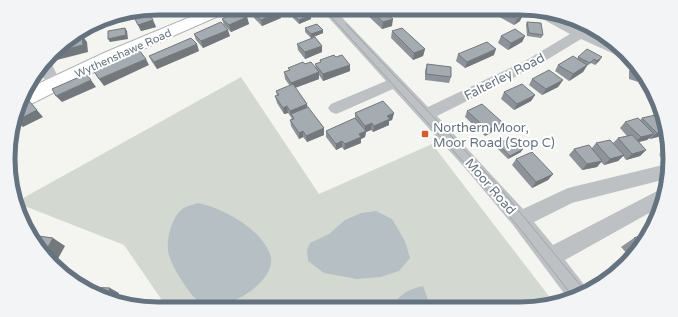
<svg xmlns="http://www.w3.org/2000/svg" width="678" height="317" font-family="'Varela Round',sans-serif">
<rect width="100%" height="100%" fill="#f4f4f0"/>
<path fill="#d3d9d0" d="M241 77 319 194 432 144 555 304 539 308 168 309 124 245 17 203 16 202Z"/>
<path fill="#b6c0c4" d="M198 203C223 208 261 229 270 254 277 272 252 293 237 299 228 303 218 308 208 306 197 303 190 293 184 284 178 275 172 265 169 255 165 243 171 221 179 212 184 206 192 205 198 203Z
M376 211 392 219 405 241 410 258 399 271 381 277 357 279 324 273 308 261 307 250 310 243 329 234 345 220 361 213Z
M423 286 431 308H389C401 295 405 290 423 286Z"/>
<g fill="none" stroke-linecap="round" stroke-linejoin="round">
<g stroke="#b1b5b8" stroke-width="2">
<path id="major" d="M212 8H232L230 11 118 60 29 105 20 106 25 90 106 52Z"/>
</g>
<path fill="#bdc1c4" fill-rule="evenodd" d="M320 8H333L428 107 525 61 570 34 535 15 534 11 553 15 585 31 613 43 626 52 630 59 623 58 581 39 535 67 437 116 523 209 568 188 667 164 664 163 659 155 661 150 668 149 670 159 666 179 572 203 534 222 553 245 663 188 660 207 565 260 589 291 577 298 569 300 513 225 465 168 393 89 341 112 336 114 331 112 328 108 331 104 386 81Z
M48 60 52 64 61 84 59 88 54 89 49 88 40 71Z"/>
<use href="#major" fill="#fff" fill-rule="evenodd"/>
<path stroke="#9fa4a9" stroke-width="1" d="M323 8 467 166 521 230 574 298
M346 24 500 188 586 292"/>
</g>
<path fill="#8d9398" d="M363 8H381L392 26 382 29 363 11Z
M410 8H427V10L419 14Z
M439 8H460L446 15 438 10Z
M483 8H511L520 21 514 25Z
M147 10 156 27 141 31 134 16 124 17 123 14Z
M252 12 281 18 262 26 254 18Z
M290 13 311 15V19L299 24 291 16Z
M247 17 249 24 231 32 224 25 222 19Z
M527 22 543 35 541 38 527 36 526 25Z
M305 28 323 33 311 38 305 32Z
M392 31 425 49 423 56 413 60 391 38Z
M194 34 230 36 203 48 196 40Z
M501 36H525L522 42 508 50 498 43Z
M297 44 322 46V52L305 59 298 50Z
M199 51 157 69 152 62 149 56Z
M458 54 494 55 465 68 456 61Z
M336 57 350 65V71L323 81 319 75V79L295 88 307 104V107L324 128V135L307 142 303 137 299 139 291 126 290 120H292L291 117 288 113 284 114 277 103 275 96H277L276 91 290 86 285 79 284 72 289 70 288 68 305 64 316 69 315 64 320 63V60Z
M578 57 600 60 595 65 591 63 587 66 583 72 569 81 555 71 558 65 577 59Z
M427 64 451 77 449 83 425 80V71Z
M634 65 648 85 629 79V71Z
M532 79 563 80 558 87 542 95 529 85Z
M504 92 535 95 531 101 514 110 501 99Z
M467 111 499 128 485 136 465 117Z
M355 113H394L392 120 389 121V125L373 132 371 130 366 132 365 137 361 139V143L344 150 342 147 336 150 326 137V131L355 118Z
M642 118 665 135 650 139 649 138 647 140 639 142 646 150 640 156 626 160 623 156 618 161 604 165 601 162 597 167 582 170 569 155 574 149 592 148 596 143H613L618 138 627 136 620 128 625 122 640 120Z
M498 144 521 152 508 159 496 147Z
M516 159 553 174 548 180 532 188 512 165Z
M650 232 639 250 631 258 621 247 634 238Z"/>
<path fill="#73787c" d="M169 8H176L178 13 162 17 159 10Z
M284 8H292L284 11Z
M420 8H427V10L419 14Z
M454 8H460L446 15 447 12Z
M280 12 281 18 262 26 261 20Z
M311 15V19L299 24V20Z
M523 15 520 21 514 25 517 19Z
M247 17 249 24 231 32 229 25Z
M393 19 392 26 382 29 383 22Z
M153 20 156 27 141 31 138 25Z
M125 28 127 31 128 39 110 42 108 39Z
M228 30 230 36 203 48 201 41Z
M323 30V33L311 38V34Z
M82 35 87 42 88 52 53 61 51 58 64 42 65 50Z
M525 36 522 42 508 50 511 43Z
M197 44 199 51 157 69 154 62Z
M322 46V52L305 59V52Z
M425 49 423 56 413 60 414 53Z
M496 49 494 55 465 68 467 62Z
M602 57 600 60 595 65 597 61Z
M146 59 149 65 104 86 99 79Z
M350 65V71L323 81V74Z
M587 65 583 72 569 81 573 74Z
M319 72V79L292 89 291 83Z
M91 80 96 87 62 102 56 96Z
M563 80 558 87 542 95 546 89Z
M535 95 531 101 514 110 517 104Z
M29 101 43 117 23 127 16 121Z
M307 104 308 110 291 114V117L290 111Z
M287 106 288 113 284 114 283 108Z
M394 113 392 120 389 121V125L373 132 374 126 387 116Z
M502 122 499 128 485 136 488 130Z
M372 123 371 130 366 132 365 137 361 139V143L344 150 345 144 359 134 365 131V126Z
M11 128 15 132 11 134Z
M324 128V135L307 142 306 136Z
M303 131V137L299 139V133Z
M664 131 665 135 650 139 657 133Z
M654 134 647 140 634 143 641 137Z
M342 141V147L336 150V144Z
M523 149 521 152 508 159 510 156Z
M646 150 640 156 626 160 632 154Z
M624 155 618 161 604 165 610 159Z
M602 161 597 167 582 170 587 164Z
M553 174 548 180 532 188 536 182Z
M53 238 65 246 54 266 52 265 44 254Z
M110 288 119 293 116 301 106 299Z"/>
<path fill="#a4abb1" stroke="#73787c" d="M158 8H169L159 10Z
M261 8H276L280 12 261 20 252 12Z
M302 8 311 15 299 20 290 13Z
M368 8H381L393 19 383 22Z
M441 8H454L447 12Z
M497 8H511L523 15 517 19Z
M147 10 153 20 138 25 132 13Z
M240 11 247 17 229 25 222 19Z
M221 22 228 30 201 41 194 34Z
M527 22 541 23 543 35 529 33Z
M317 24 323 30 311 34 305 28Z
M125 28 126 35 108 39V31Z
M402 28 425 49 414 53 392 31Z
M515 29 525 36 511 43 501 36Z
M82 35 83 45 55 52 63 44 66 43 67 39Z
M315 37 322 46 305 52 297 44Z
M191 38 197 44 154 62 149 56Z
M487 42 496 49 467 62 458 54Z
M587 49 602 57 597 61 594 59 590 63 578 57Z
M139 50 146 59 99 79 93 70Z
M334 55 336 57 342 55 350 65 323 74 315 64 321 62 320 60Z
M573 56 587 65 573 74 558 65Z
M303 62 305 64 311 62 319 72 291 83 284 72 290 70 288 68Z
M427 64 451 67V77L426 74Z
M635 65 641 74 634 73Z
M549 70 563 80 546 89 532 79Z
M86 74 91 80 56 96 52 89Z
M293 84 307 104 290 111 287 106 283 108 275 96 279 95 276 91Z
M522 84 535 95 517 104 504 92Z
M29 101 37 110 16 121 15 119 20 105Z
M383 101 394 113 387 116 390 119 374 126 372 123 365 126 355 113Z
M482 104 502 122 488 130 467 111Z
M308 107 324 128 306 136 303 131 299 133 290 120 294 119 291 114Z
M660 114 662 116 664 131 657 133 642 118Z
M355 118 366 131 359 134 361 137 345 144 342 141 336 144 326 131Z
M638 118 654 134 641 137 625 122Z
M632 135 646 150 632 154 618 138Z
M511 137 523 149 510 156 498 144Z
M610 140 624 155 610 159 596 143Z
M589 145 602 161 587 164 574 149Z
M532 152 553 174 536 182 516 159Z
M650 232 641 246 634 238Z
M31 235 53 238 44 254Z
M85 287 110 288 106 299 101 297Z"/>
<rect fill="#d75c2d" stroke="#fff" stroke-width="1.5" x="421" y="130" width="8" height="8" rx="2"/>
<g text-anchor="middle" stroke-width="4" stroke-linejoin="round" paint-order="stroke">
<g font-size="11" fill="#657380" stroke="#fff">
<text transform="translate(123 53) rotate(-24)" y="4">Wythenshawe Road</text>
</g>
<g font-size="13" fill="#657380" stroke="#fff">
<text transform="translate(504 76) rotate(-27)" y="5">Falterley Road</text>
<text transform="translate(491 186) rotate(49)" y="5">Moor Road</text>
</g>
<g font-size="13" fill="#657380" stroke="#fff" text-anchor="start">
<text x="433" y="132">Northern Moor,<tspan x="433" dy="15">Moor Road (Stop C)</tspan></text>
</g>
</g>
<path d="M0 0H678V317H0ZM158 15H520A143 143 0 0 1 663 158V159A143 143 0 0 1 520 302H158A143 143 0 0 1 15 159V158A143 143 0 0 1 158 15Z" fill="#f3f4f5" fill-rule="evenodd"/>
<path fill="none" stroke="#657380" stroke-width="5" d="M158 15H520A143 143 0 0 1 663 158V159A143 143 0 0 1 520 302H158A143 143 0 0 1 15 159V158A143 143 0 0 1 158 15Z"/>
</svg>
